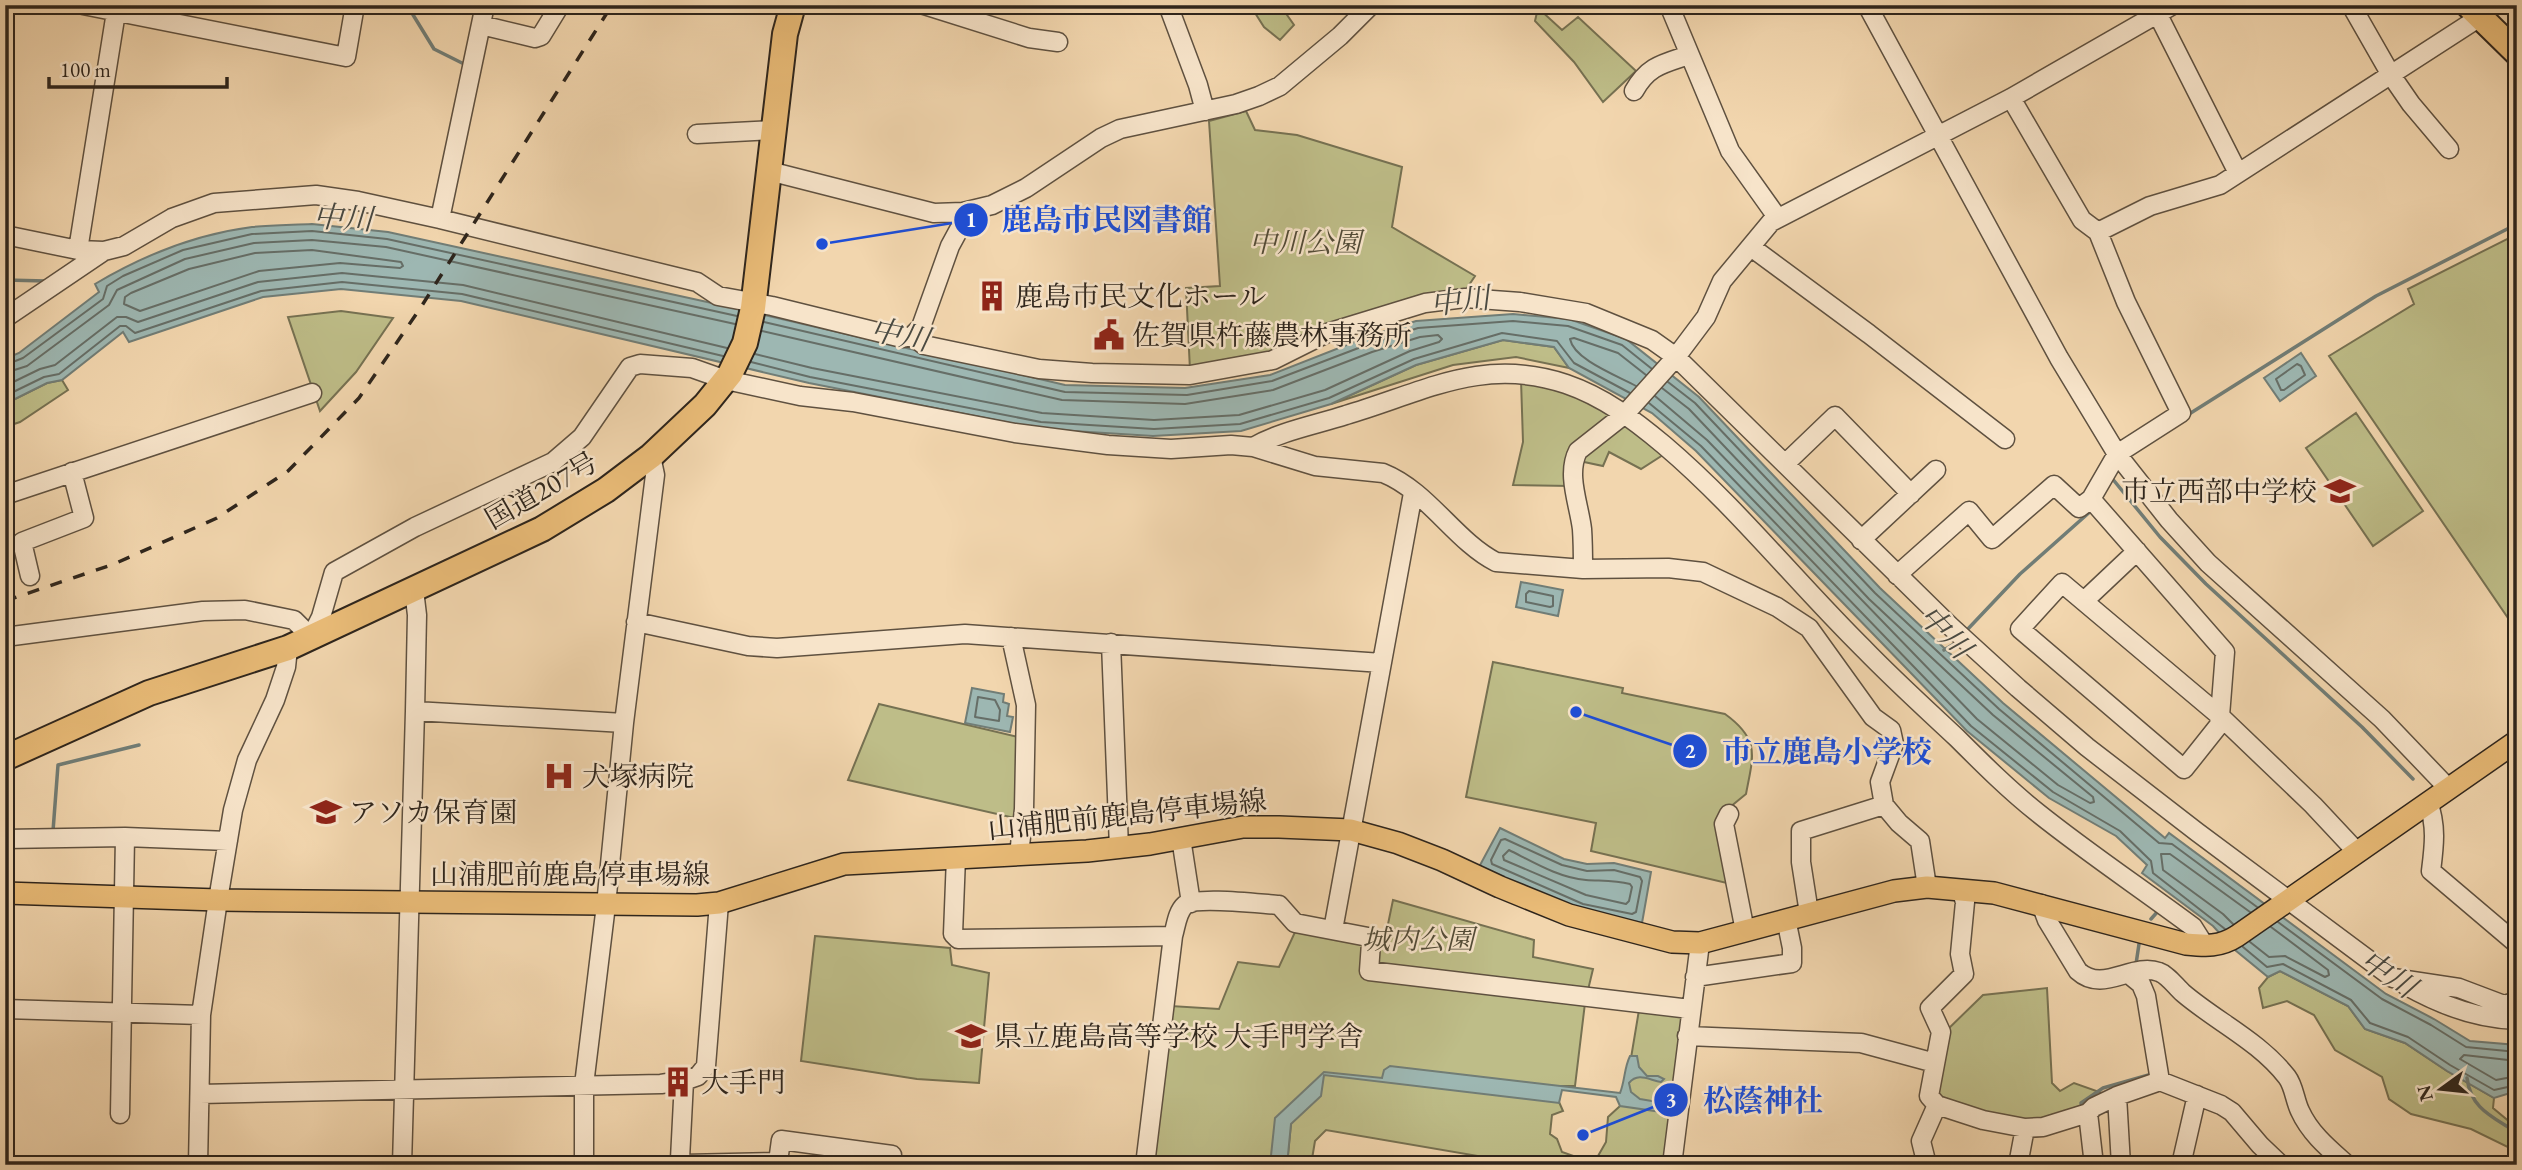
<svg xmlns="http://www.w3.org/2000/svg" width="2522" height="1170" font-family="'EB Garamond','Noto Serif JP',serif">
<rect width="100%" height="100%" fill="#f2d6ae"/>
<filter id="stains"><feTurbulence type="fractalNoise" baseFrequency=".00286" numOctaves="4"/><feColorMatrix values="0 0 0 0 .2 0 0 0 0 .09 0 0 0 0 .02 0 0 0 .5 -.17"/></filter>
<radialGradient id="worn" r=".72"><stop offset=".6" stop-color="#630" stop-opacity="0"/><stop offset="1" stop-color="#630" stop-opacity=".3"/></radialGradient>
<path fill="#bebd88" stroke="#767152" stroke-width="2" d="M1250 5H1280L1294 25 1280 40 1264 27Z
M1538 8 1562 30 1578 17 1636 71 1603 102 1574 62 1535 21Z
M1246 111 1255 130 1297 135 1402 167 1392 227 1475 276 1465 291 1272 355 1190 370 1186 288 1220 286 1209 121Z
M2517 234V611L2508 618 2329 356 2414 304 2408 289Z
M341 311 393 318 356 372 320 411 288 317Z
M1503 340 1554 347 1569 368 1516 357 1453 365 1331 404 1416 365Z
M62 380 68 390 20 422 5 427V404L47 383Z
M1521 380 1591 399 1666 453 1641 469 1609 452 1603 466 1570 459V486L1513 485 1523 442Z
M2356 413 2423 511 2373 546 2306 448Z
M1493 662 1623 688 1622 693 1725 714C1761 740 1753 756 1746 794L1724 812 1731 884 1591 851 1596 823 1466 797Z
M879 704 1022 738 1019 819 848 780Z
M1393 900 1534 940 1533 957 1593 969 1588 990 1376 965 1379 934 1387 929Z
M1295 932 1363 941 1361 966 1365 976 1585 1003 1575 1086H1560L1559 1102 1563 1111 1552 1115 1550 1134 1557 1139 1562 1152 1579 1158 1598 1156 1606 1142 1608 1117 1620 1106H1623L1639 1010 1682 1017 1666 1165H1530L1326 1130 1315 1141 1311 1165H1287L1291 1124 1278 1165H1151L1171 1006 1219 1009 1238 962 1279 967Z
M815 936 950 948 952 965 989 973 979 1083 917 1079 801 1061Z
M2280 971 2348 1006 2365 1029 2405 1043 2447 1071 2494 1098 2493 1108 2517 1128V1158L2510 1148 2471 1129 2411 1114 2389 1099 2382 1077 2335 1050 2314 1015 2287 1001 2263 1008 2259 988 2268 977Z
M2047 988 2052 1083 2060 1091 2074 1083 2105 1094 2086 1107 2043 1122 1985 1117 1934 1095 1944 1033 1983 995Z"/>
<path fill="#9db7b2" stroke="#717d76" stroke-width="2" d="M312 224 388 232 730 307 1065 385 1185 388 1270 375 1367 337 1416 321 1513 314 1569 319 1626 339 1699 397 1880 588 2003 703 2165 838 2169 833 2386 994 2434 1019 2470 1041 2517 1045V1091L2494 1098 2447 1071 2405 1043 2365 1029 2348 1006 2280 971 2268 977 2235 950 2213 926 2142 873 2147 865 2116 836 2049 798 1967 731 1696 451 1652 413 1569 368 1554 347 1503 340 1416 365 1331 404 1241 431 1153 436 1041 429 809 383 461 301 341 289 263 297 129 342 123 332 62 380 47 383 5 404V359L19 353 99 292 95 284C142 256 197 234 252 227 272 225 292 225 312 224Z
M2301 353 2316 376 2280 401 2264 378Z
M1521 582 1563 590 1558 616 1516 607Z
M972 688 1004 694 1003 702 1009 704 1007 716 1013 717 1010 732 965 723Z
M1500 828 1564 859 1587 864 1614 863 1651 872 1642 923 1581 910 1479 867Z
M1630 1056H1637L1639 1067 1647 1076H1658L1664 1079 1661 1082C1649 1080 1638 1072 1629 1083L1631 1092 1640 1099 1670 1104 1669 1113 1620 1106 1616 1097 1562 1090 1559 1103 1324 1075 1321 1096 1291 1124 1287 1165H1270L1275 1118 1324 1072 1382 1078 1384 1070 1390 1066 1620 1093C1625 1081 1624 1068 1630 1056Z"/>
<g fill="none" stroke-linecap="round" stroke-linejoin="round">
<path stroke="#666e67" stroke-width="2" d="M312 250 401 262 403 266 400 268 340 263 259 271 140 311 124 304 125 297 131 293 189 269 255 253Z
M764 322 1065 392 1187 395 1272 381 1369 344 1418 328 1513 321 1568 326 1622 345 1652 369
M755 354 812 368 1042 413 1154 420 1239 415 1325 390 1410 351 1439 342 1442 339 1438 335 1420 337 1372 352 1273 390 1185 404 1062 400 762 331
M751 362 810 377 1041 422 1154 429 1240 424 1329 398 1414 359 1502 333 1557 341 1574 363 1630 393
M2297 364 2301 366 2305 375 2284 390H2281L2276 379Z
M5 365 23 358 103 299 107 286 123 276 183 250 252 234 312 231 387 239 737 316
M5 373 27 366 109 305 117 290 185 259 254 243 312 240 386 247 735 324
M1668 382 1695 403 1875 593 1999 709 2159 843 2172 844 2257 907
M5 386 40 369 55 365 117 317H126L138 322 258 282 342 273 463 285 727 348
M1636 386C1618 376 1574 360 1570 339L1574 338 1618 353 1646 375
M5 396 44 377 59 374 120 326H126L135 333 261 291 342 282 462 294 723 356
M1655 396 1707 440 1977 719 2058 785 2090 803 2094 802 2093 797 1993 715 1869 599 1689 409 1662 388
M1649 403 1701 446 1971 726 2053 792 2120 831 2151 861 2153 873 2225 929
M1529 591 1553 596V606L1550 607 1526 602V594Z
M978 697 995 700 1000 710 999 721 975 717Z
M1505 839 1562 865 1587 871 1614 870 1640 877 1642 881 1636 912 1632 914 1583 904 1492 864 1491 860 1501 840Z
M1509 850C1533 862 1559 878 1586 880 1602 881 1615 880 1630 884L1632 887 1629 901 1626 904 1586 895 1504 860 1503 856Z
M2278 922 2382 999 2431 1025 2466 1047 2517 1052
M2233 924 2223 914 2163 870 2161 854H2170L2250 912
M2250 942 2269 957 2285 956 2325 977 2329 975 2328 970 2271 927
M2243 947 2267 967 2283 964 2351 1000 2370 1023 2408 1037 2450 1065 2494 1090 2517 1085
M2517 1061 2464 1055 2460 1059 2496 1080 2517 1076"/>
<path stroke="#717d76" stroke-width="3.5" d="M407 5 434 49 462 63
M5 280 46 281
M2186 416 2376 296 2517 224
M2111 477 2160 537 2206 584 2362 727 2413 779
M1966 631 2020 574 2092 510
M1944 650 1954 644
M49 831H53L58 765 139 745
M2151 919 2159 910
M2136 964 2139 944
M2467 1078C2471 1110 2494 1117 2517 1133
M2082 1109 2081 1103 2103 1088 2152 1074 2151 1071"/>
<g stroke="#5f5140" stroke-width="21">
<path id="minor" d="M83 5 346 57 355 5
M924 5 1029 38 1058 42
M1168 5 1198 85 1205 111
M1669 5 1730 151 1777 217
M1867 5 2059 358 2117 454 2169 520 2208 563 2382 719 2448 788
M2153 5 2238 173
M2351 5 2391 75 2411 104 2449 149
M481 25 535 38 541 36 560 5
M1634 91C1648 66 1662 64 1689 55
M697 134 774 130
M769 171 934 213 963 212 992 205 1026 188 1101 138 1120 129 1236 104 1259 96 1280 86 1340 36 1371 5
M440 219 697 282 718 296 772 306 902 338 912 336 921 327 950 246 963 222V212
M2098 232 2150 206 2220 185 2480 17
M5 235 78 250 104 251 124 246 172 218 214 203 316 195 358 201 440 219 485 5
M1751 247 1869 334 2005 439
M78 250 116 12
M5 318 104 251
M912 336 924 345 1039 369 1092 373 1190 375 1273 360 1327 333 1425 303 1465 298 1520 302 1586 313 1652 340 1676 357 1950 626 2018 688 2087 747 2197 832 2393 978 2459 988 2504 1005 2517 1001
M1253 447C1281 431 1315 425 1346 415 1424 392 1483 356 1566 384 1604 397 1634 420 1664 445 1737 507 1796 582 1864 649 1894 680 1926 709 1957 738 1983 764 2009 790 2038 813 2088 853 2142 889 2193 927L2205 946
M1786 463 1835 416 1911 494
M5 495 312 393
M2091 499 2225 652 2220 716 2219 725 2184 769 2020 629 2062 583 2220 716 2313 805 2357 852
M1861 540 1936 470
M1583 569C1583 556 1583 543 1582 529 1579 504 1566 474 1578 451L1625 414 1676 357 1706 317 1722 281 1771 222 2011 98 2173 5
M1897 575 1969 511 1992 539 2054 485 2079 508 2091 499 2117 454 2181 413 2126 302 2098 232 2082 220 2011 98
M30 576 22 542 84 518 72 472
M2084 601 2137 551
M636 622 748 646 777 648 965 634 1382 663
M5 637 203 611 245 610 294 620 311 637 321 617 334 572 415 527 553 462 582 437 630 367 640 364 692 368 726 380 800 396 853 402 1015 433 1108 445 1171 449 1231 445 1253 447 1315 466 1383 473C1428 491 1455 541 1496 562L1583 569 1668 568 1703 572 1777 607 1809 628 1873 717 1891 730 1894 744 1880 782 1884 805 1899 823 1920 841 1927 887
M1011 637 1026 705 1024 809 1019 855
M1111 643 1119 848
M415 711 624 723
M2428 802C2437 826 2434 847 2431 871L2517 944
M1729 814 1724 824 1745 931
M1181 838 1191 903
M5 839 125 837 228 841
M956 857 953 934 958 939 1173 936
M1961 889 1965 902 1960 954 1964 974 1930 1008 1941 1032 1929 1096 1937 1105 1983 1120 2025 1128 2043 1127 2088 1113 2094 1107 2117 1096 2160 1081 2221 1105 2232 1112 2260 1145 2281 1165
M2041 904 2047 920 2078 971C2103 994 2132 962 2159 972 2168 975 2176 987 2183 993 2217 1022 2259 1041 2287 1077 2294 1086 2295 1101 2300 1111 2310 1133 2328 1148 2345 1163
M1809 913 1801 862V831L1884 805
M1333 930 1413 493
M2130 975 2141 984 2146 996 2160 1081
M1695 977 1792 963V948L1786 919
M2405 985C2440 1005 2476 1019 2517 1020
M5 1009 201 1015
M1687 1036 1861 1043 1935 1063
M684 1081 680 1159 684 1164 778 1162 781 1140 892 1155 891 1165
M681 1082 698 1076 706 1066 719 903
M200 1094 661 1084 674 1082
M2117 1096 2121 1165
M2088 1113 2094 1165
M120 1114 125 837
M198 1165 201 1015 218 900 233 810 247 760 275 700 286 667 288 648
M402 1165 415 711 417 615 414 590
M584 1165V1085L606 905 624 723 655 475 651 456
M1145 1165 1173 936C1176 926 1177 912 1185 905 1197 896 1261 904 1279 905L1295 923 1368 937 1371 943 1369 971 1690 1009
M1672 1165 1700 943
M1927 1165 1921 1141 1937 1105
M2018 1165 2025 1128
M2181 1165 2197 1095"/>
</g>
<g stroke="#2e251c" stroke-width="24">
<path id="major" d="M5 893 218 900 697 905 719 903 844 864 1087 851 1150 844 1243 827H1279L1351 830 1398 843 1442 860 1500 887 1569 915 1672 942 1700 943 1894 891 1927 887 1994 893 2186 944C2206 946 2220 947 2237 936L2517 741"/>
</g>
<g stroke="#2e251c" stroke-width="28">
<path id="highway" d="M2468 5 2517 53
M5 758 149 693 288 648 542 529 606 490 651 456 705 405 730 374 745 343 753 308 785 34 793 5"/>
</g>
<use href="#minor" stroke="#f7e4ca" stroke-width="18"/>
<use href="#major" stroke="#e9bb77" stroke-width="21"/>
<use href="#highway" stroke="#e9bb77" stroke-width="24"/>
<path stroke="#2e251c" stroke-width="3.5" stroke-dasharray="12 12" stroke-linecap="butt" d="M5 601 114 564 217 518 288 471 359 398 421 307 612 5"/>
</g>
<defs>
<g id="building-bare" transform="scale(2.415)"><path d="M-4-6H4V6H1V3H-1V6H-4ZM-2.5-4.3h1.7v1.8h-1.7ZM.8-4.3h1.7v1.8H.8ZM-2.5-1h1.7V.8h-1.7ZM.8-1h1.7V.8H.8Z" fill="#8f2418" stroke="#f7e4ca" stroke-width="2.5" paint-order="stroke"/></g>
<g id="civic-bare" transform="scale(2.415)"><path d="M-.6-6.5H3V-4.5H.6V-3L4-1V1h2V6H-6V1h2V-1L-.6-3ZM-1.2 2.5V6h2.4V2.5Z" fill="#8f2418" stroke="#f7e4ca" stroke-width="2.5" paint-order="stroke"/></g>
<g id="school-bare" transform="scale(2.415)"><path d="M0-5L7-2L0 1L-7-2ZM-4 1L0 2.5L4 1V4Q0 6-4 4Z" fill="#8f2418" stroke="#f7e4ca" stroke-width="2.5" paint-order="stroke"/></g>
<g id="hospital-bare" transform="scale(2.415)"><path d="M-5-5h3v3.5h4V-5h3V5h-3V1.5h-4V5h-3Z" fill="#8f2418" stroke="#f7e4ca" stroke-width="2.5" paint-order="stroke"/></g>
</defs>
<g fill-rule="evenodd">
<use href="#building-bare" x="992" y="296"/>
<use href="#civic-bare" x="1109" y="335"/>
<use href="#school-bare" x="2340" y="491"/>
<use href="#hospital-bare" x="559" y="776"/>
<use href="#school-bare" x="326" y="812"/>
<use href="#school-bare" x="971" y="1036"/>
<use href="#building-bare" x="678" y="1082"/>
</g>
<g text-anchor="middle" stroke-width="5" stroke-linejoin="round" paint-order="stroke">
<g font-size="28" font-style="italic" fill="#524b37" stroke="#f7e4ca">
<text x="1305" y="252">中川公園</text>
<text x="1418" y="949">城内公園</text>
</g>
<g font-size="28" fill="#2e251c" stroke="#f7e4ca" text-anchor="start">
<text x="1015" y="306">鹿島市民文化ホール</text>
<text x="1132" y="345">佐賀県杵藤農林事務所</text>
<text x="2317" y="501" text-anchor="end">市立西部中学校</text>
<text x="582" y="786">犬塚病院</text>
<text x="349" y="822">アソカ保育園</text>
<text x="994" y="1046">県立鹿島高等学校 大手門学舎</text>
<text x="701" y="1092">大手門</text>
</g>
<g font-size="28" fill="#2e251c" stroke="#f7e4ca">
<text transform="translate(541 490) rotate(-30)" y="10">国道207号</text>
<text transform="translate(1127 814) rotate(-6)" y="10">山浦肥前鹿島停車場線</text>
<text x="570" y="884">山浦肥前鹿島停車場線</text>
</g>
<g font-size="30" font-style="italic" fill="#4a4a42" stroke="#f7e4ca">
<text transform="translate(343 218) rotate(3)" y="10">中川</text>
<text transform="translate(1460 301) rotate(-7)" y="10">中川</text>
<text transform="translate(900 335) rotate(11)" y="10">中川</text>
<text transform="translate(1945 632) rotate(46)" y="10">中川</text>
<text transform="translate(2388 974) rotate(34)" y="10">中川</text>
</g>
</g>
<path fill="none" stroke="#1d4ed8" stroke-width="2.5" d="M822 244L971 220M1576 712L1690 751M1583 1135L1671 1100"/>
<g fill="#1d4ed8" stroke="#f7e4ca" stroke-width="2.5">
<circle cx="822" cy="244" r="7"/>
<circle cx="1576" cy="712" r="7"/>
<circle cx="1583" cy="1135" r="7"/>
<circle cx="971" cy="220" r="18"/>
<circle cx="1690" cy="751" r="18"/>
<circle cx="1671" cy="1100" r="18"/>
</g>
<g font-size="21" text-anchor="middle" font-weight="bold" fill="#fff">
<text x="971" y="227">1</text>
<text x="1690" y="758">2</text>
<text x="1671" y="1107">3</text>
</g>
<g font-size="30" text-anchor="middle" font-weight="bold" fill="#1d4ed8" stroke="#f7e4ca" stroke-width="5" stroke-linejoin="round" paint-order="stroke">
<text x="1107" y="230">鹿島市民図書館</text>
<text x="1827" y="762">市立鹿島小学校</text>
<text x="1763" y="1111">松蔭神社</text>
</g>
<rect width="2522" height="1170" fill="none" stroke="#f2d6ae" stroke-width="28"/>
<rect x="7" y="7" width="2508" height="1156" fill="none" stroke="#2e251c" stroke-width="3.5"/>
<rect x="14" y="14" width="2494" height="1142" fill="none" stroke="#2e251c" stroke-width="2"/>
<g transform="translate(2441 1089) rotate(255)" stroke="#f7e4ca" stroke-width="5" paint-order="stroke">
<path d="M0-5L12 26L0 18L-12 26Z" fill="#2e251c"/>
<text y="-10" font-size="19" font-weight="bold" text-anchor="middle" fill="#2e251c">N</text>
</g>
<path d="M49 77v10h178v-10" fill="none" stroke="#2e251c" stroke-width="3.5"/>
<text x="60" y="77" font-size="21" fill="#2e251c" stroke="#f7e4ca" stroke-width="5" paint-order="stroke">100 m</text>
<rect width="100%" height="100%" filter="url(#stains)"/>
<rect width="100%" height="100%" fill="url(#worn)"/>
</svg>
